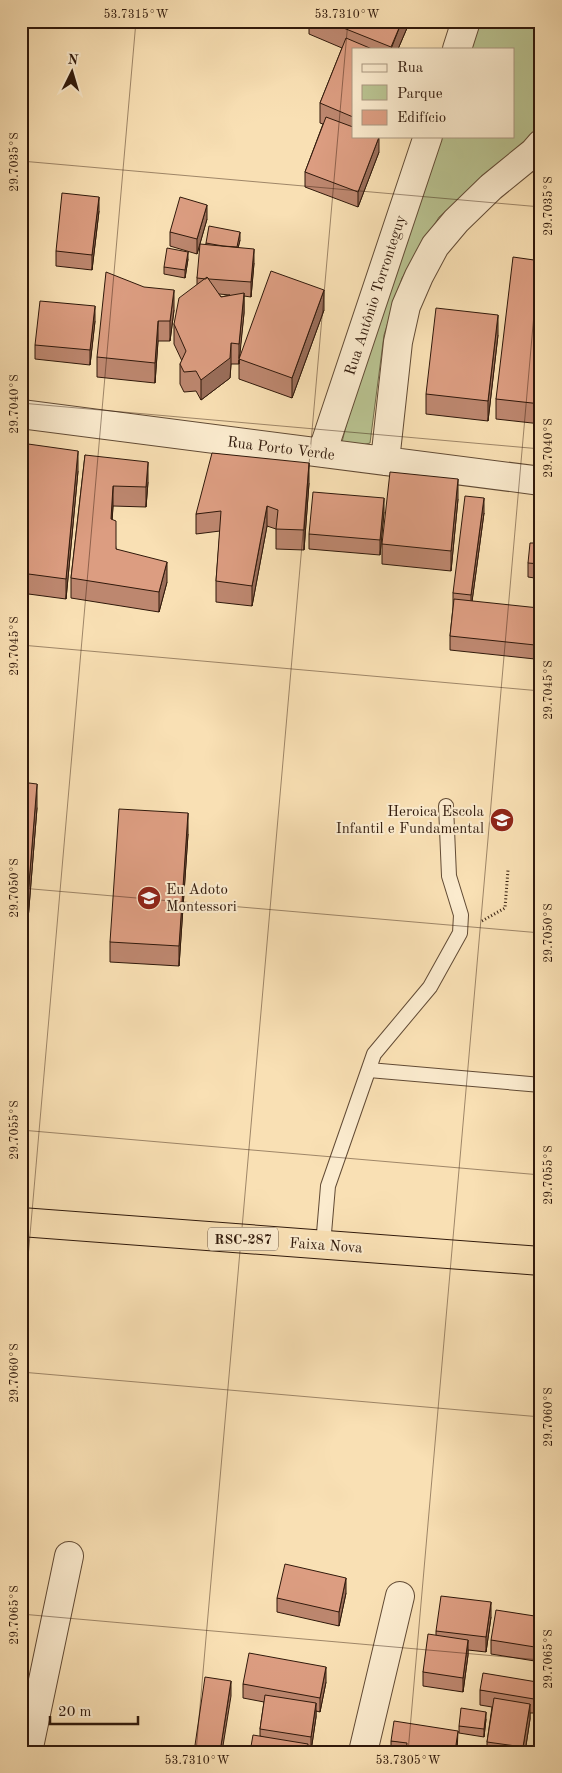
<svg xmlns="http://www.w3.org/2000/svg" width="562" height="1773" font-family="'Old Standard TT',serif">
<rect width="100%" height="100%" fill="#f9e0b4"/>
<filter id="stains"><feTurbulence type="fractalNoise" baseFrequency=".004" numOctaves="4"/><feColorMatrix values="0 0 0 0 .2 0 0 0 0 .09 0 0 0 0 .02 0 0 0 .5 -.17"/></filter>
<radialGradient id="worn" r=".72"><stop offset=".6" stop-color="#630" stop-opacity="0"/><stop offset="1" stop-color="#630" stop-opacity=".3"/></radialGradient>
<path fill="#b9c391" stroke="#746e4e" d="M477 21H541V124L535 133 439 217 402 278 384 335 370 443 354 447 342 442 367 343 438 136H513V49H467Z"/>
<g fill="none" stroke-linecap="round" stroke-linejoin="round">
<g stroke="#624b35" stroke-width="16">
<path id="service" d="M369 1070 541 1085
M323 1245 328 1186 374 1054 430 987 460 933 461 915 449 876 446 806"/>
</g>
<g stroke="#624b35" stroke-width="30">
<path id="minor" d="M457 49 466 21
M21 414 541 481
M322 453 428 136
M385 461 398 342 406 306 419 276 435 246 456 221 491 187 534 152 541 144
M28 1752 69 1556
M363 1752 400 1596"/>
</g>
<g stroke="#30190b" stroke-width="30">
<path id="trunk" d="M21 1222 541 1261"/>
</g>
<path stroke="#30190b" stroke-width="3" stroke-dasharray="1 2.5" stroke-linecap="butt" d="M482 921 505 908 508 870"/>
<use href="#service" stroke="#fbebce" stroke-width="14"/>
<use href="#minor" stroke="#fbebce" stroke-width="28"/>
<use href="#trunk" stroke="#f9e0b4" stroke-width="28"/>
</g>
<path fill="#bd876f" stroke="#30190b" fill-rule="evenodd" d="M309 21H410L398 49H353V136L379 152 358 207 305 187V172L323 124 320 123V103L342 48 309 34Z
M99 211 92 270 56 266V251Z
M207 219 197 254 170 246V232Z
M240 240 238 248 254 263 251 297 244 296V313L239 358 324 310 292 398 239 379V360V364H231L230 378 201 400 196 391 184 392 180 384V364L182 361 174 344V324L197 285V278L206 243ZM219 294 230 295 221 297Z
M188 259 185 278 164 274V267Z
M541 261V424L496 419V399Z
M174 310 170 341H158L155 383 97 377V357Z
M95 321 90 365 35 359V345Z
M498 335 488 421 426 414V394Z
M21 443 78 471 66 599 21 593Z
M85 455 148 482 146 507 113 506 112 520 116 549 167 582 159 612 71 598V578Z
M309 483 304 550 276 549V529L267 526 252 606 216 602V581L220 531 196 534V514Z
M458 499 451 571 382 564V544Z
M384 512 380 555 309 549V534Z
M484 513 472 601 539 623 535 659 450 650V636L453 607V593Z
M541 543V579L528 577V563Z
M21 782 37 808 25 957 21 956Z
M188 834 179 966 110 962V942Z
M346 1593 339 1626 277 1612V1598Z
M491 1617 486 1652 468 1650V1655L463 1692 423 1686V1672L436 1635V1631Z
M541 1617V1662L491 1654V1640Z
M326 1682 320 1712 316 1711V1717L311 1751H308V1752L260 1736V1729L264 1702 243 1698V1684Z
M480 1690 537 1696 534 1713H530V1719L525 1752H487V1742L492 1707 480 1705Z
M486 1719 484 1737 459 1733V1726Z
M391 1741 458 1746 457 1752H391Z"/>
<path fill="#9a6e5a" stroke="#30190b" d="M402 21H410L398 49H391Z
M379 137V152L358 207V192Z
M99 197V211L92 270V255Z
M207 205V219L197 254V239Z
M240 232V240L236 256V249Z
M254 249V263L251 297V282Z
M188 252V259L185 278V270Z
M24 273V293L21 319V299Z
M174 290V310L170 341V321Z
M324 290V310L292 398V378Z
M244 293V313L239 364V344Z
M95 306V321L90 365V350Z
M498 315V335L488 421V401Z
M158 321V341L155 383V363Z
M231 343V364L230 378 201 400V380Z
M78 451V471L66 599V579Z
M148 462V482L146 507V487Z
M309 463V483L304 550V530Z
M458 479V499L451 571V551Z
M113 486V506L111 539V519Z
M384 498V512L380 555V540Z
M484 498V513L471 609V595Z
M267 506V526L252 606V586Z
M167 562V582L159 612V592Z
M539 608V623L535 659V645Z
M37 784V808L25 957V933Z
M188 813V834L179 966V946Z
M346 1578V1593L339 1626V1612Z
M491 1602V1617L486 1652V1637Z
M468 1640V1655L463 1692V1678Z
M326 1667V1682L320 1712V1698Z
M231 1681V1696L222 1752H220Z
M537 1682V1696L534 1713V1699Z
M316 1703V1717L311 1751V1737Z
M530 1704V1719L525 1752H523V1747Z
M486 1712V1719L484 1737V1729Z
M458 1731 457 1752H455Z"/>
<path fill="#dc9d81" stroke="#30190b" d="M326 21H402L391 47Z
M346 38 372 49H353V117L320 103Z
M326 117 353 127V136H376L379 137 358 192 305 172Z
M62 193 99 197 92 255 56 251Z
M180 197 207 205 197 239 170 232Z
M209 226 240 232 237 247 223 246 206 243Z
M200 244 254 249 251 282 209 279 207 277 206 279 197 278Z
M167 248 188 252 185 270 164 267Z
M513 257 541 261V404L496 399Z
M271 271 324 290 292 378 239 359Z
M21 272 24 273 21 299Z
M106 272 144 287 174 290 170 321H158L155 363 97 357Z
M207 277 221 297 244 293 239 344 231 343 230 358 201 380 196 371 184 372 180 364 186 351 174 324 179 298Z
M40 301 95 306 90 350 35 345Z
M436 308 498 315 488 401 426 394Z
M21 443 78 451 66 579 21 573Z
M212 453 309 463 304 530 276 529 278 510 267 506 252 586 216 581 221 511 196 514Z
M85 455 148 462 146 487 113 486 111 519 116 521V549L167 562 159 592 71 578Z
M390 472 458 479 451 551 382 544Z
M313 492 384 498 380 540 309 534Z
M465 496 484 498 471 595 453 593Z
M530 543H541V564L528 563Z
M454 599 539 608 535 645 450 636Z
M21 782 37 784 25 933 21 932Z
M119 809 188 813 179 946 110 942Z
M285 1564 346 1578 339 1612 277 1598Z
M441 1596 491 1602 486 1637 436 1631Z
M496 1610 541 1617V1648L491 1640Z
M428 1634 468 1640 463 1678 423 1672Z
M249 1653 326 1667 320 1698 243 1684Z
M483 1673 537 1682 534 1699 480 1690Z
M205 1677 231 1681 220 1752H194Z
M265 1695 316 1703 311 1737 260 1729Z
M494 1698 530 1704 523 1747 487 1742Z
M461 1708 486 1712 484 1729 459 1726Z
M394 1721 458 1731 455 1752H406L407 1743 391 1741Z
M253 1735 308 1744 307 1752H250Z"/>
<path fill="none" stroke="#30190b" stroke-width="1" stroke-opacity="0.45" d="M21 161 541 207M21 403 541 449M21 645 541 691M21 888 541 933M21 1130 541 1175M21 1338 136 21M21 1372 541 1417M21 1614 541 1660M196 1752 348 21M408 1752 541 234"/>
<defs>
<g id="school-disc" transform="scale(1.25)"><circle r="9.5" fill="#8f2418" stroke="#fbebce"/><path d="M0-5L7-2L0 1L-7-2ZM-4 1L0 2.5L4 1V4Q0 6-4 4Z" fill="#fff"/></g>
</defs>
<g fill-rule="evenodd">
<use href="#school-disc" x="502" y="820"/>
<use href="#school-disc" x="149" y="898"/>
</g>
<g text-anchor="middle" stroke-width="4" stroke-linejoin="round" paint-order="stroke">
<rect fill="#fbebce" stroke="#6d5846" stroke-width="1" x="208" y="1227.5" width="70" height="23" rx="4"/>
<g font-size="14" font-weight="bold" fill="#30190b">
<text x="243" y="1244">RSC-287</text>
</g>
<g font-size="15" fill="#30190b" stroke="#fbebce">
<text transform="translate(375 295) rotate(-72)" y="5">Rua Antônio Torronteguy</text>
<text transform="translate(281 448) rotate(7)" y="5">Rua Porto Verde</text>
<text transform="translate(326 1245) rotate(4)" y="5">Faixa Nova</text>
</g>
<g font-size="15" fill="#30190b" stroke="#fbebce" text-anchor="end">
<text x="484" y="816">Heroica Escola<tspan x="484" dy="17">Infantil e Fundamental</tspan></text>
<text x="166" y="894" text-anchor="start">Eu Adoto<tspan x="166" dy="17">Montessori</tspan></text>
</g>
</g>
<rect width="562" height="1773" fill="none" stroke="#f9e0b4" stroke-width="55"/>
<rect x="352" y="48" width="162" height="90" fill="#fbebce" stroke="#aa9780"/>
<rect x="362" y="64" width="25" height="8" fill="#fbebce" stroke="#aa9780"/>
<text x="397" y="72" font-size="15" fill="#30190b">Rua</text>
<rect x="362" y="85" width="25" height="15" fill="#b9c391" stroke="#aa9780"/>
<text x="397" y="98" font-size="15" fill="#30190b">Parque</text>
<rect x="362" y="110" width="25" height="15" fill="#dc9d81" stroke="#aa9780"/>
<text x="397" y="122" font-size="15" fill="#30190b">Edifício</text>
<g transform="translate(72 72) rotate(5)" stroke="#fbebce" stroke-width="4" paint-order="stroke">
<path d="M0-4L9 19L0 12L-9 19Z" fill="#30190b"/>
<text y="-8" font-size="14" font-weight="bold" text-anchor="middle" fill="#30190b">N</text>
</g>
<path d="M50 1716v8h88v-8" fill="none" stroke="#30190b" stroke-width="2.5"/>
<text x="58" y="1716" font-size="15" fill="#30190b" stroke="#fbebce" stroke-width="4" paint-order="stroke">20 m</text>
<rect x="28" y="28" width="506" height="1718" fill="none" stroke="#30190b" stroke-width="2"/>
<g font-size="12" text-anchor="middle" fill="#30190b">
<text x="136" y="18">53.7315°W</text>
<text x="347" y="18">53.7310°W</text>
<text transform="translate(14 162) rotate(-90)" y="4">29.7035°S</text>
<text transform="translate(548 206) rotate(-90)" y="4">29.7035°S</text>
<text transform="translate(14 404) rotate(-90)" y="4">29.7040°S</text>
<text transform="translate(548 448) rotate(-90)" y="4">29.7040°S</text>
<text transform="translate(14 646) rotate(-90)" y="4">29.7045°S</text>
<text transform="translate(548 690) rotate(-90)" y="4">29.7045°S</text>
<text transform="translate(14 888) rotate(-90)" y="4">29.7050°S</text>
<text transform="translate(548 933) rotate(-90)" y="4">29.7050°S</text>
<text transform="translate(14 1130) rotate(-90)" y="4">29.7055°S</text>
<text transform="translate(548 1175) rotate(-90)" y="4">29.7055°S</text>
<text transform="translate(14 1373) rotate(-90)" y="4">29.7060°S</text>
<text transform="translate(548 1417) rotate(-90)" y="4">29.7060°S</text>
<text transform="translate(14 1615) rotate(-90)" y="4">29.7065°S</text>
<text transform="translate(548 1659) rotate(-90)" y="4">29.7065°S</text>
<text x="197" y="1764">53.7310°W</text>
<text x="408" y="1764">53.7305°W</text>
</g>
<rect width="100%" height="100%" filter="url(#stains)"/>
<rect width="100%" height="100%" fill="url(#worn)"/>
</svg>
